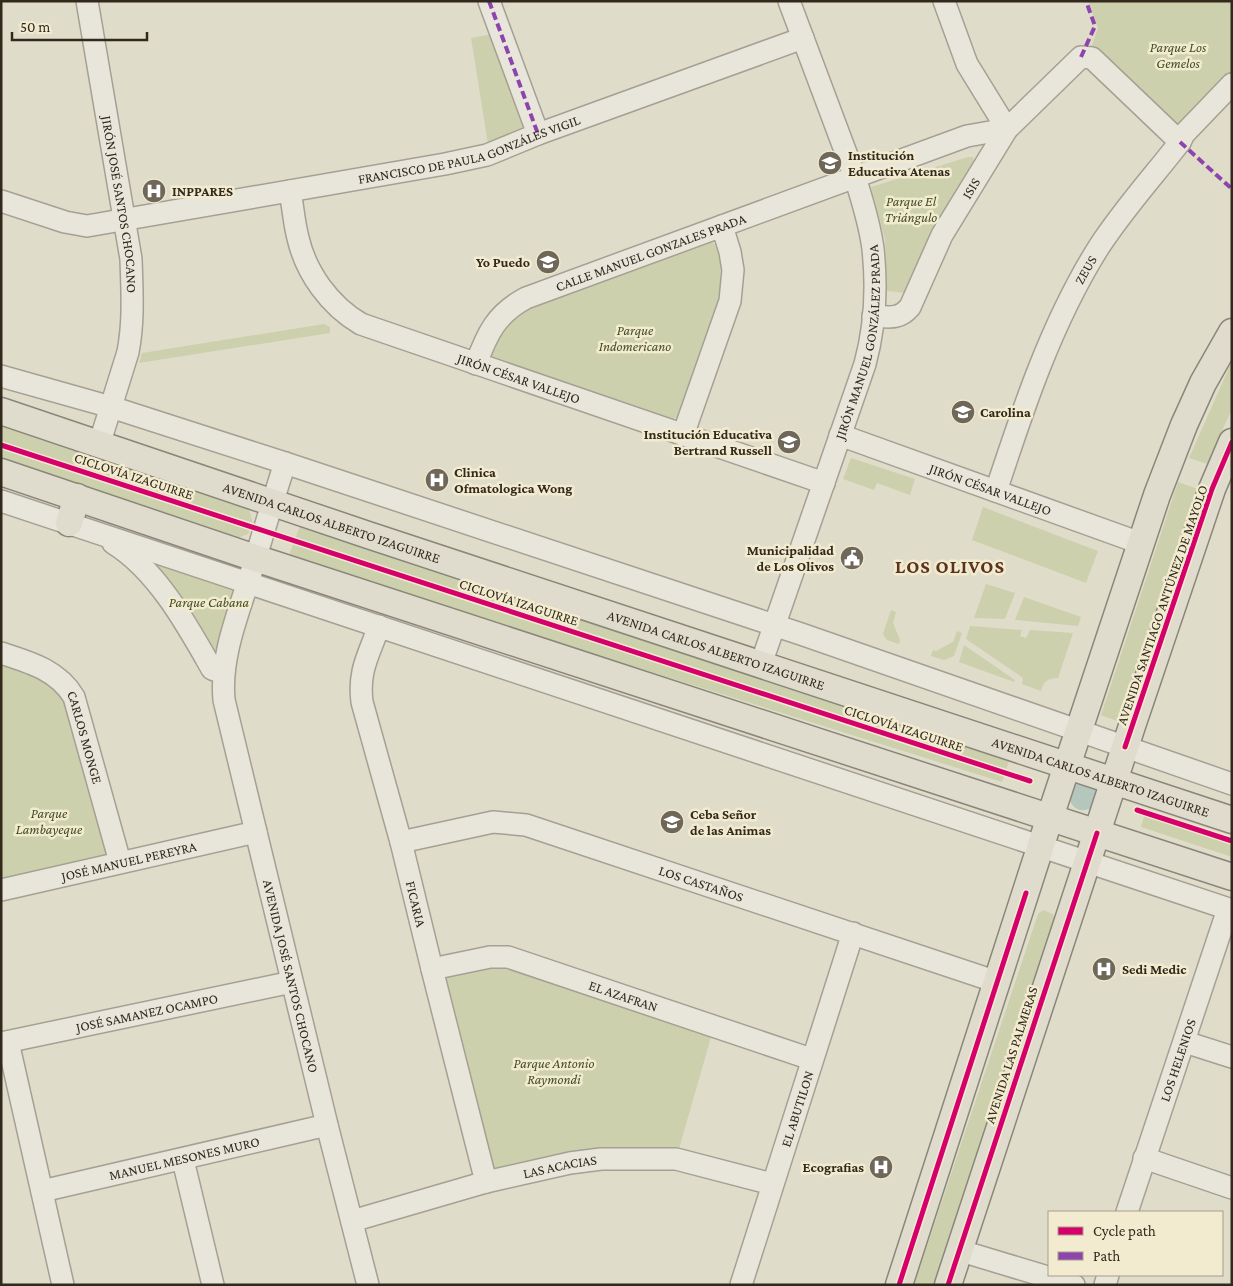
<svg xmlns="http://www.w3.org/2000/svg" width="1233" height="1286" font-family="'Crimson Pro',serif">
<rect width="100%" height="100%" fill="#e0dcca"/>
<path fill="#ccd0ad" d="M1088 1H1232V78L1185 125H1176L1091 48 1098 28Z
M492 34 523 125 522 129 488 144 471 38Z
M968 157H973L974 162 906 293 887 291 885 239 871 187Z
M706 240 712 241 716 247 721 265 719 304 677 417 671 420 490 359 488 352 501 327 537 302Z
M324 324 330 327V333L139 363 142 353Z
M1232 361V409L1207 464 1189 458Z
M1 426 249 509 253 524 248 534 235 539 1 459Z
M851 458 915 479 910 495 877 483 874 490 843 479Z
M1178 482 1198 489 1117 721 1101 715Z
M983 507 1098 551 1086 583 972 540Z
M300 526 1010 758 1002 782 288 558Z
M135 550 233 588 236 595 215 659Z
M986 584 1015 593 1005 619 974 618Z
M1024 597 1081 617 1078 626 1015 620Z
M891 610 896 612 893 623 900 640 899 644 887 640 883 634Z
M970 626 1022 630 1020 636 1026 638 1030 630 1073 633 1058 678C1049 678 1043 681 1041 691L1022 684 1023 678 966 639Z
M957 631 962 633 954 656 944 660 931 656 933 650 936 651 953 642Z
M964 645 1015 680 1014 682 959 662Z
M1 653 60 679 120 862 1 890Z
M1146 809 1232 837V857L1141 827Z
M1043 910 1053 914 1055 923 934 1285H914L1038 914Z
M490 957 714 1027 676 1159 486 1182 432 969Z"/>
<path fill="#b5c6bd" d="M1082 782 1095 788 1097 792 1091 808C1081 813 1073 809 1069 799L1073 786Z"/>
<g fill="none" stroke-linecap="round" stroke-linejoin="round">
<g stroke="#a5a093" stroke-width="24">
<g id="minor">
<path id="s1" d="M87 1 131 259C132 291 134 321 128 352L99 445"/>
<path d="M489 1 538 134"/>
<path id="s2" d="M290 191C293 207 294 223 298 238 306 273 330 306 361 324L824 483"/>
<path id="s3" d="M1 201 65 222 87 226 445 164 487 155 538 134 803 38"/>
<path id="s4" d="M873 316C889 317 899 320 910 307L942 235 1007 129 1081 57 1092 58 1180 142"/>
<path id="s5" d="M476 364C487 334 496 314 526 298L967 136 1007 129 967 64 944 1"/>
<path d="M1 376 111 407 285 463 801 634 1232 784"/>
<path d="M683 435 730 301 733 270 730 252 722 226"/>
<path id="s6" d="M840 435 1140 543"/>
<path id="s7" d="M285 463C273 500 262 537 251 573 238 614 220 657 224 700L327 1125 368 1285"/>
<path id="s8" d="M996 491C1023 409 1051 324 1097 250 1121 212 1152 178 1180 142L1184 134 1232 84"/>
<path d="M1 501 1232 910"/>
<path d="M113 543C157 570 187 625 212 669L218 671 224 665"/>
<path id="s9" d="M379 626C369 655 358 670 362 702L401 842 432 969 486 1182"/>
<path id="s10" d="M1 653C29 662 58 670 74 697L120 862"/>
<path id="s11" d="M761 664 865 364C875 327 877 286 873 249 870 224 862 200 855 177L789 1"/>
<path id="s12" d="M401 842 493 822 526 825 997 982"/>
<path id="s13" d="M1 890 256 832"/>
<path id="s14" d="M432 969 490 957H508L811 1059"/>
<path d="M8 1042 63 1285"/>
<path d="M1185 1042 1232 1057"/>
<path id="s15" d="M1 1043 292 982"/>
<path d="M1144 1158 1232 1188"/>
<path d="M183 1160 213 1285"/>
<path id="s16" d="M42 1191 327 1125"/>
<path id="s17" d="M1127 1212 1228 909"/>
<path id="s18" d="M352 1221 486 1182 570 1163 601 1159H676L772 1184"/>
<path d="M958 1250 1074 1285"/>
<path id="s19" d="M741 1285 853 933"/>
<path d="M1105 1285 1108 1275"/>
</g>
</g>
<g stroke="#8a867a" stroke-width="29">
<g id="major">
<path id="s20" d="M1 411 368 535 1232 820"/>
<path d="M1 472 255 558 1232 877"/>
<path d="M69 523 77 497"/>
<path d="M899 1285 1050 817 1157 495 1184 425 1203 383 1232 332"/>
<path d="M948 1285 1132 726 1212 489 1232 442"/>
</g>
</g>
<use href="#minor" stroke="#e8e6db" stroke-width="21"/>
<use href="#major" stroke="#e0dccd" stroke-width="26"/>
<path stroke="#8e44ad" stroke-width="4" stroke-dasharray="8 4" stroke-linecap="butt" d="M489 1 538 134
M1081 57 1095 26 1086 1
M1180 142 1232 189"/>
<g stroke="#f2ebcf" stroke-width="8">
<path id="cycleway" d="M1 445 1030 781
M1125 747 1212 489 1232 442
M1137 810 1232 841
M899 1285 1026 893
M948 1285 1097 833"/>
</g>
<use href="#cycleway" stroke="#d6006c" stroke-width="5"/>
</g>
<defs>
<g id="school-disc" transform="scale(1.25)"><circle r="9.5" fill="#6f685a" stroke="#f2ebcf"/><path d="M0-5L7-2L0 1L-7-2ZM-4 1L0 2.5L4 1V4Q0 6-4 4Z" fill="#fff"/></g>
<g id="hospital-disc" transform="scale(1.25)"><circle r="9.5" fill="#6f685a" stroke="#f2ebcf"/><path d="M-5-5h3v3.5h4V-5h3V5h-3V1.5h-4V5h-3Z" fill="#fff"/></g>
<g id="civic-disc" transform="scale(1.25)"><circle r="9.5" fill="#6f685a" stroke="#f2ebcf"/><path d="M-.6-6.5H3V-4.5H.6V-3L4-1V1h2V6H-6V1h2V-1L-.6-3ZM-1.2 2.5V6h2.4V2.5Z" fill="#fff"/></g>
</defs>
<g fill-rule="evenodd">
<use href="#school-disc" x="830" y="163"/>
<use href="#hospital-disc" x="154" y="191"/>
<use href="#school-disc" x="548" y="262"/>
<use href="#school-disc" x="963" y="412"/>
<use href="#school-disc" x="789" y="442"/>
<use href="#hospital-disc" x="437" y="480"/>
<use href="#civic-disc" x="852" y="558"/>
<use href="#school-disc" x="672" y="822"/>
<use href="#hospital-disc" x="1104" y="969"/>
<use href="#hospital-disc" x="881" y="1167"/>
</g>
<g text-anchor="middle" stroke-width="5" stroke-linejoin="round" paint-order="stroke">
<g font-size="14" font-style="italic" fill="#3f4d25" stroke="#f2ebcf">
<text x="1178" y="52">Parque Los<tspan x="1178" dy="16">Gemelos</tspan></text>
<text x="911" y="206">Parque El<tspan x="911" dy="16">Triángulo</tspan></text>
<text x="635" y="335">Parque<tspan x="635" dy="16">Indomericano</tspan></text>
<text x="209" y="607">Parque Cabana</text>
<text x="49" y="818">Parque<tspan x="49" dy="16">Lambayeque</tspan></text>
<text x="554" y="1068">Parque Antonio<tspan x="554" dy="16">Raymondi</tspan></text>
</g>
<g font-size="14" fill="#32291d" stroke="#f2ebcf">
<text dy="5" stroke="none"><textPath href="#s3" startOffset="480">FRANCISCO DE PAULA GONZÁLES VIGIL</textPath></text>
<text dy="5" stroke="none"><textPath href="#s4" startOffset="174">ISIS</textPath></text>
<text dy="5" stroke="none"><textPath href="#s1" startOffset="206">JIRÓN JOSÉ SANTOS CHOCANO</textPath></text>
<text dy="5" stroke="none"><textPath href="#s5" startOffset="218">CALLE MANUEL GONZALES PRADA</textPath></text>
<text dy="5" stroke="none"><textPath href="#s8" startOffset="239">ZEUS</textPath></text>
<text dy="5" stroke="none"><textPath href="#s11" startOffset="338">JIRÓN MANUEL GONZÁLEZ PRADA</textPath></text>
<text dy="5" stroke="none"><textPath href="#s2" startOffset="324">JIRÓN CÉSAR VALLEJO</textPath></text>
<text transform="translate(134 476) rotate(18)" y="5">CICLOVÍA IZAGUIRRE</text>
<text dy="5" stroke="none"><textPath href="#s6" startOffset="160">JIRÓN CÉSAR VALLEJO</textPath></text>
<text dy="5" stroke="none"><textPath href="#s20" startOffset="349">AVENIDA CARLOS ALBERTO IZAGUIRRE</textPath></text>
<text transform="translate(519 602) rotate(18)" y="5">CICLOVÍA IZAGUIRRE</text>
<text transform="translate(1162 605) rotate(-71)" y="5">AVENIDA SANTIAGO ANTÚNEZ DE MAYOLO</text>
<text dy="5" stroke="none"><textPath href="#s20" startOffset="754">AVENIDA CARLOS ALBERTO IZAGUIRRE</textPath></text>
<text transform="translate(904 728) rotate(18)" y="5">CICLOVÍA IZAGUIRRE</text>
<text dy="5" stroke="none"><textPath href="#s10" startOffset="129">CARLOS MONGE</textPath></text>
<text dy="5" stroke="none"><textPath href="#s20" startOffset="1159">AVENIDA CARLOS ALBERTO IZAGUIRRE</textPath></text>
<text dy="5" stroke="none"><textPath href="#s13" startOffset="131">JOSÉ MANUEL PEREYRA</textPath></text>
<text dy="5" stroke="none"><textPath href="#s12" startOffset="312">LOS CASTAÑOS</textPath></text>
<text dy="5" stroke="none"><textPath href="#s9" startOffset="288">FICARIA</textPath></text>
<text dy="5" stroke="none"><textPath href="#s7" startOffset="530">AVENIDA JOSÉ SANTOS CHOCANO</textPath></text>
<text dy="5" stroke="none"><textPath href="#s14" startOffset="199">EL AZAFRAN</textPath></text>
<text dy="5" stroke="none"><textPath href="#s15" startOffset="149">JOSÉ SAMANEZ OCAMPO</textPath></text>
<text transform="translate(1011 1055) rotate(-72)" y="5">AVENIDA LAS PALMERAS</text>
<text dy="5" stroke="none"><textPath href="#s17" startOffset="160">LOS HELENIOS</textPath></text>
<text dy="5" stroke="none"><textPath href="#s19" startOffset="185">EL ABUTILON</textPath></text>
<text dy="5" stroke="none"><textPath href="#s16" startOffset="146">MANUEL MESONES MURO</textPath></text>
<text dy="5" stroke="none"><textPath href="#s18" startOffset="215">LAS ACACIAS</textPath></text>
</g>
<g font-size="14" font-weight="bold" fill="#32291d" stroke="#f2ebcf" text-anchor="start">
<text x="848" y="160">Institución<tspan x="848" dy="16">Educativa Atenas</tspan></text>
<text x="172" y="196">INPPARES</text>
<text x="530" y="267" text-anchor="end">Yo Puedo</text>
<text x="980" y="417">Carolina</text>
<text x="772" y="439" text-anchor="end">Institución Educativa<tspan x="772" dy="16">Bertrand Russell</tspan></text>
<text x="454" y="477">Clinica<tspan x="454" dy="16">Ofmatologica Wong</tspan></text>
<text x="834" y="555" text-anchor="end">Municipalidad<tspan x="834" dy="16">de Los Olivos</tspan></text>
<text x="690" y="819">Ceba Señor<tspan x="690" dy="16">de las Animas</tspan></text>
<text x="1122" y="974">Sedi Medic</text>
<text x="864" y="1172" text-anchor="end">Ecografias</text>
</g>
<g font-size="19" font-weight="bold" letter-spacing="1" fill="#5b321f" stroke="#f2ebcf">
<text x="950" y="573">LOS OLIVOS</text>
</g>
</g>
<rect width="1233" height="1286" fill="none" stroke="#32291d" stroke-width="5"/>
<rect x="1048" y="1211" width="175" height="65" fill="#f2ebcf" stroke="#a59d88"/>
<rect x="1058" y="1227" width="25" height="8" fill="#d6006c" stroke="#a59d88"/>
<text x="1093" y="1236" font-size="15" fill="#32291d">Cycle path</text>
<rect x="1058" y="1252" width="25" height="8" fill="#8e44ad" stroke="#a59d88"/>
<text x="1093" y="1261" font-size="15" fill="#32291d">Path</text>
<path d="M12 32v8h135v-8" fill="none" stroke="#32291d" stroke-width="2.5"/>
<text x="20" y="32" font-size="15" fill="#32291d" stroke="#f2ebcf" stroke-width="4" paint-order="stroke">50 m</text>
</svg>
